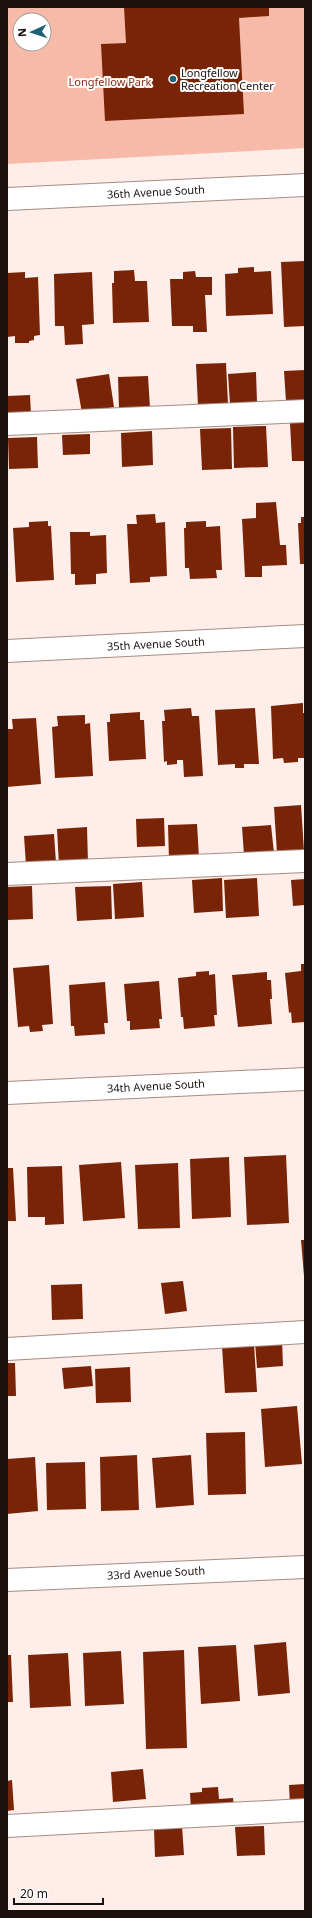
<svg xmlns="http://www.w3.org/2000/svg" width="312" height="1918" font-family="'Noto Sans',sans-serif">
<rect width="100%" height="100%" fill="#feede8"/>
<path fill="#f8baa8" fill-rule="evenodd" d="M7 7H305V148L7 164ZM20 20H44V44H20Z"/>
<path fill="#792407" d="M124 7H269V16L239 18 244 114 105 121 101 44 126 43Z
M305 261V326L284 327 281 262Z
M254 267V272L271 271 273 314 226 316 225 274 238 273V268Z
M134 270 135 281H147L149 322 113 323 112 283H114V271Z
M195 271 196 277H212V295H205L207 332H193V326H172L170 279H183V272Z
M25 272V278L38 277 40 335 34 336V340L29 341V343H15V336L7 337V273Z
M92 272 94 324 82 325 83 344 65 345 64 326H55L54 274Z
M226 363 228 404 198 406 196 364Z
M305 370V400L286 401 284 371Z
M256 372 257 403 230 404 228 374Z
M109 374 114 407 82 413 76 379Z
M148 376 150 408 119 409 118 377Z
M30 395 31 415 7 416V396Z
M290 423H305V461H292Z
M266 426 268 467 234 468 233 427Z
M231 428 232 469 202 470 200 429Z
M152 431 153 465 122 467 121 433Z
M90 434V454L63 455 62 435Z
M37 437 38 468 9 469 8 438Z
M276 502 280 545H286L287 565 262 566V577H245L242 519 256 518V503Z
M155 514 156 523 165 522 167 576 150 577V582L130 583 127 524H137L136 515Z
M301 517H305V568L304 564H300L298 523H301Z
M48 521V526H51L54 580 16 582 13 528 29 527V522Z
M206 521V527L220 526 222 570H216L217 578 190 579 189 568H185L184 528H186V522Z
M70 532H90V536L106 535 107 573 96 574V584L75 585V574H71Z
M303 703V713H305V758H298V762L284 763 283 758 273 759 271 706Z
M191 708 192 716H199L203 776 184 777 183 760H177V764L167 765V761L164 762 162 721H165L164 710Z
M255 708 259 764H244V768H235V764L218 765 215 710Z
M140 712V720H144L146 759 109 761 107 722H110V714Z
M85 715V724L90 723 93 776 55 778 52 727 58 726 57 716Z
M36 718 41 784 7 787V729H13L12 719Z
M301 805 304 851 277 853 274 807Z
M164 818 165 846 137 847 136 819Z
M197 824 199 858 169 860 168 825Z
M271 825 274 853 244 855 242 827Z
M87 827 88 863 59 865 57 829Z
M54 834 56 863 26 865 24 836Z
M222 878 223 911 194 913 192 880Z
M257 878 259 916 226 918 224 880Z
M305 879V905L293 906 291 880Z
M142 882 144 917 115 919 113 884Z
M32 886 33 919 7 920V887Z
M111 886 112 919 77 921 75 887Z
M301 964H305V1022L292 1023 291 1012 289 1013 285 973 301 971Z
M49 965 53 1024 42 1025 43 1031 30 1032 29 1026 18 1027 13 968Z
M209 971V975L215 974 217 1015H214L215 1026 184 1029 183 1017H181L178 978 196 976V972Z
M267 972V980H271L272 999H270L272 1024 238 1027 232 975Z
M159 981 162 1019H159L160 1028 130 1030V1021H127L124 984Z
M105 982 108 1023H104L105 1034 75 1036 74 1026H71L69 985Z
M286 1155 289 1223 247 1225 244 1157Z
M229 1157 231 1217 192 1219 190 1159Z
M121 1162 125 1218 83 1221 79 1165Z
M178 1163 180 1228 138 1229 135 1165Z
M62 1166 64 1224 45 1225V1217H28L27 1167Z
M7 1168H13L16 1221H7Z
M301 1240H305V1276H304Z
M183 1281 187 1311 165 1314 161 1283Z
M82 1284 83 1319 52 1320 51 1285Z
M282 1340 283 1366 257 1368 255 1342Z
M254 1344 257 1392 225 1393 222 1346Z
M7 1363H15L16 1396H7Z
M91 1366 93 1386 64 1389 62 1368Z
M130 1367 131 1402 96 1403 95 1369Z
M297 1406 302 1464 265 1467 261 1409Z
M245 1432 246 1494 208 1495 206 1433Z
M137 1455 139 1510 101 1511 100 1457Z
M191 1455 194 1505 156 1508 152 1458Z
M35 1457 38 1511 7 1514V1459Z
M85 1462 86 1509 47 1510 46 1463Z
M286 1642 290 1693 258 1696 254 1645Z
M236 1645 240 1701 201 1704 198 1647Z
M184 1650 187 1748 146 1749 143 1652Z
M121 1651 124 1704 85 1706 83 1653Z
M68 1653 71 1706 30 1708 28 1655Z
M7 1655H11L13 1702H7Z
M143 1769 146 1799 113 1802 111 1772Z
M12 1780 14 1810 7 1811V1781Z
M305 1784V1806H290L289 1785Z
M218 1787 219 1799 233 1798 234 1808 191 1811 190 1793 202 1792V1788Z
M182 1826 184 1855 155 1857 154 1828Z
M264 1826 265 1855 237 1856 235 1827Z"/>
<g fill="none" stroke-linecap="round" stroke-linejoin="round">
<g stroke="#a68c84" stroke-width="24">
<path id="minor" d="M7 199 305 185
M7 424 305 411
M7 651 305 636
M7 874 305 861
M7 1093 305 1079
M7 1349 305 1332
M7 1580 305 1567
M7 1826 305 1810"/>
</g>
<use href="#minor" stroke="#fff" stroke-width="22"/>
</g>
<circle fill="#1e6174" stroke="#fff" stroke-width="1.5" cx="173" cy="79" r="4"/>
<g text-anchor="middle" stroke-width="4" stroke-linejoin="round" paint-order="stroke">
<g font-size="11" fill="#1a110e" stroke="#fff" text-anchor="start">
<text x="181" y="77">Longfellow<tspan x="181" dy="13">Recreation Center</tspan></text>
</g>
<g font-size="11" fill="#842f15" stroke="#fff">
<text x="110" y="86">Longfellow Park</text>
</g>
<g font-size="11" fill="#1a110e" stroke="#fff">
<text transform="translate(156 192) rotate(-3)" y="4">36th Avenue South</text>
<text transform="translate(156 644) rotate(-3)" y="4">35th Avenue South</text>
<text transform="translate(156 1086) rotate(-3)" y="4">34th Avenue South</text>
<text transform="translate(156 1573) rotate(-3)" y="4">33rd Avenue South</text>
</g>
</g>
<rect width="312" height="1918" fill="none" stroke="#1a110e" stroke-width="16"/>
<g transform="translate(32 32) rotate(267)"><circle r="19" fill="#ffffff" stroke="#a3a09f"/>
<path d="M0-3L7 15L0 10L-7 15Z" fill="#1e6174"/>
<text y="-6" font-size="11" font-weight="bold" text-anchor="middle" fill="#1a110e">N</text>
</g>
<path d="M14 1898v6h89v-6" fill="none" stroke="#1a110e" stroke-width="2"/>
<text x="20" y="1898" font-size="12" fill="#1a110e" stroke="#ffffff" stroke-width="3" paint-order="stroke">20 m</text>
</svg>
